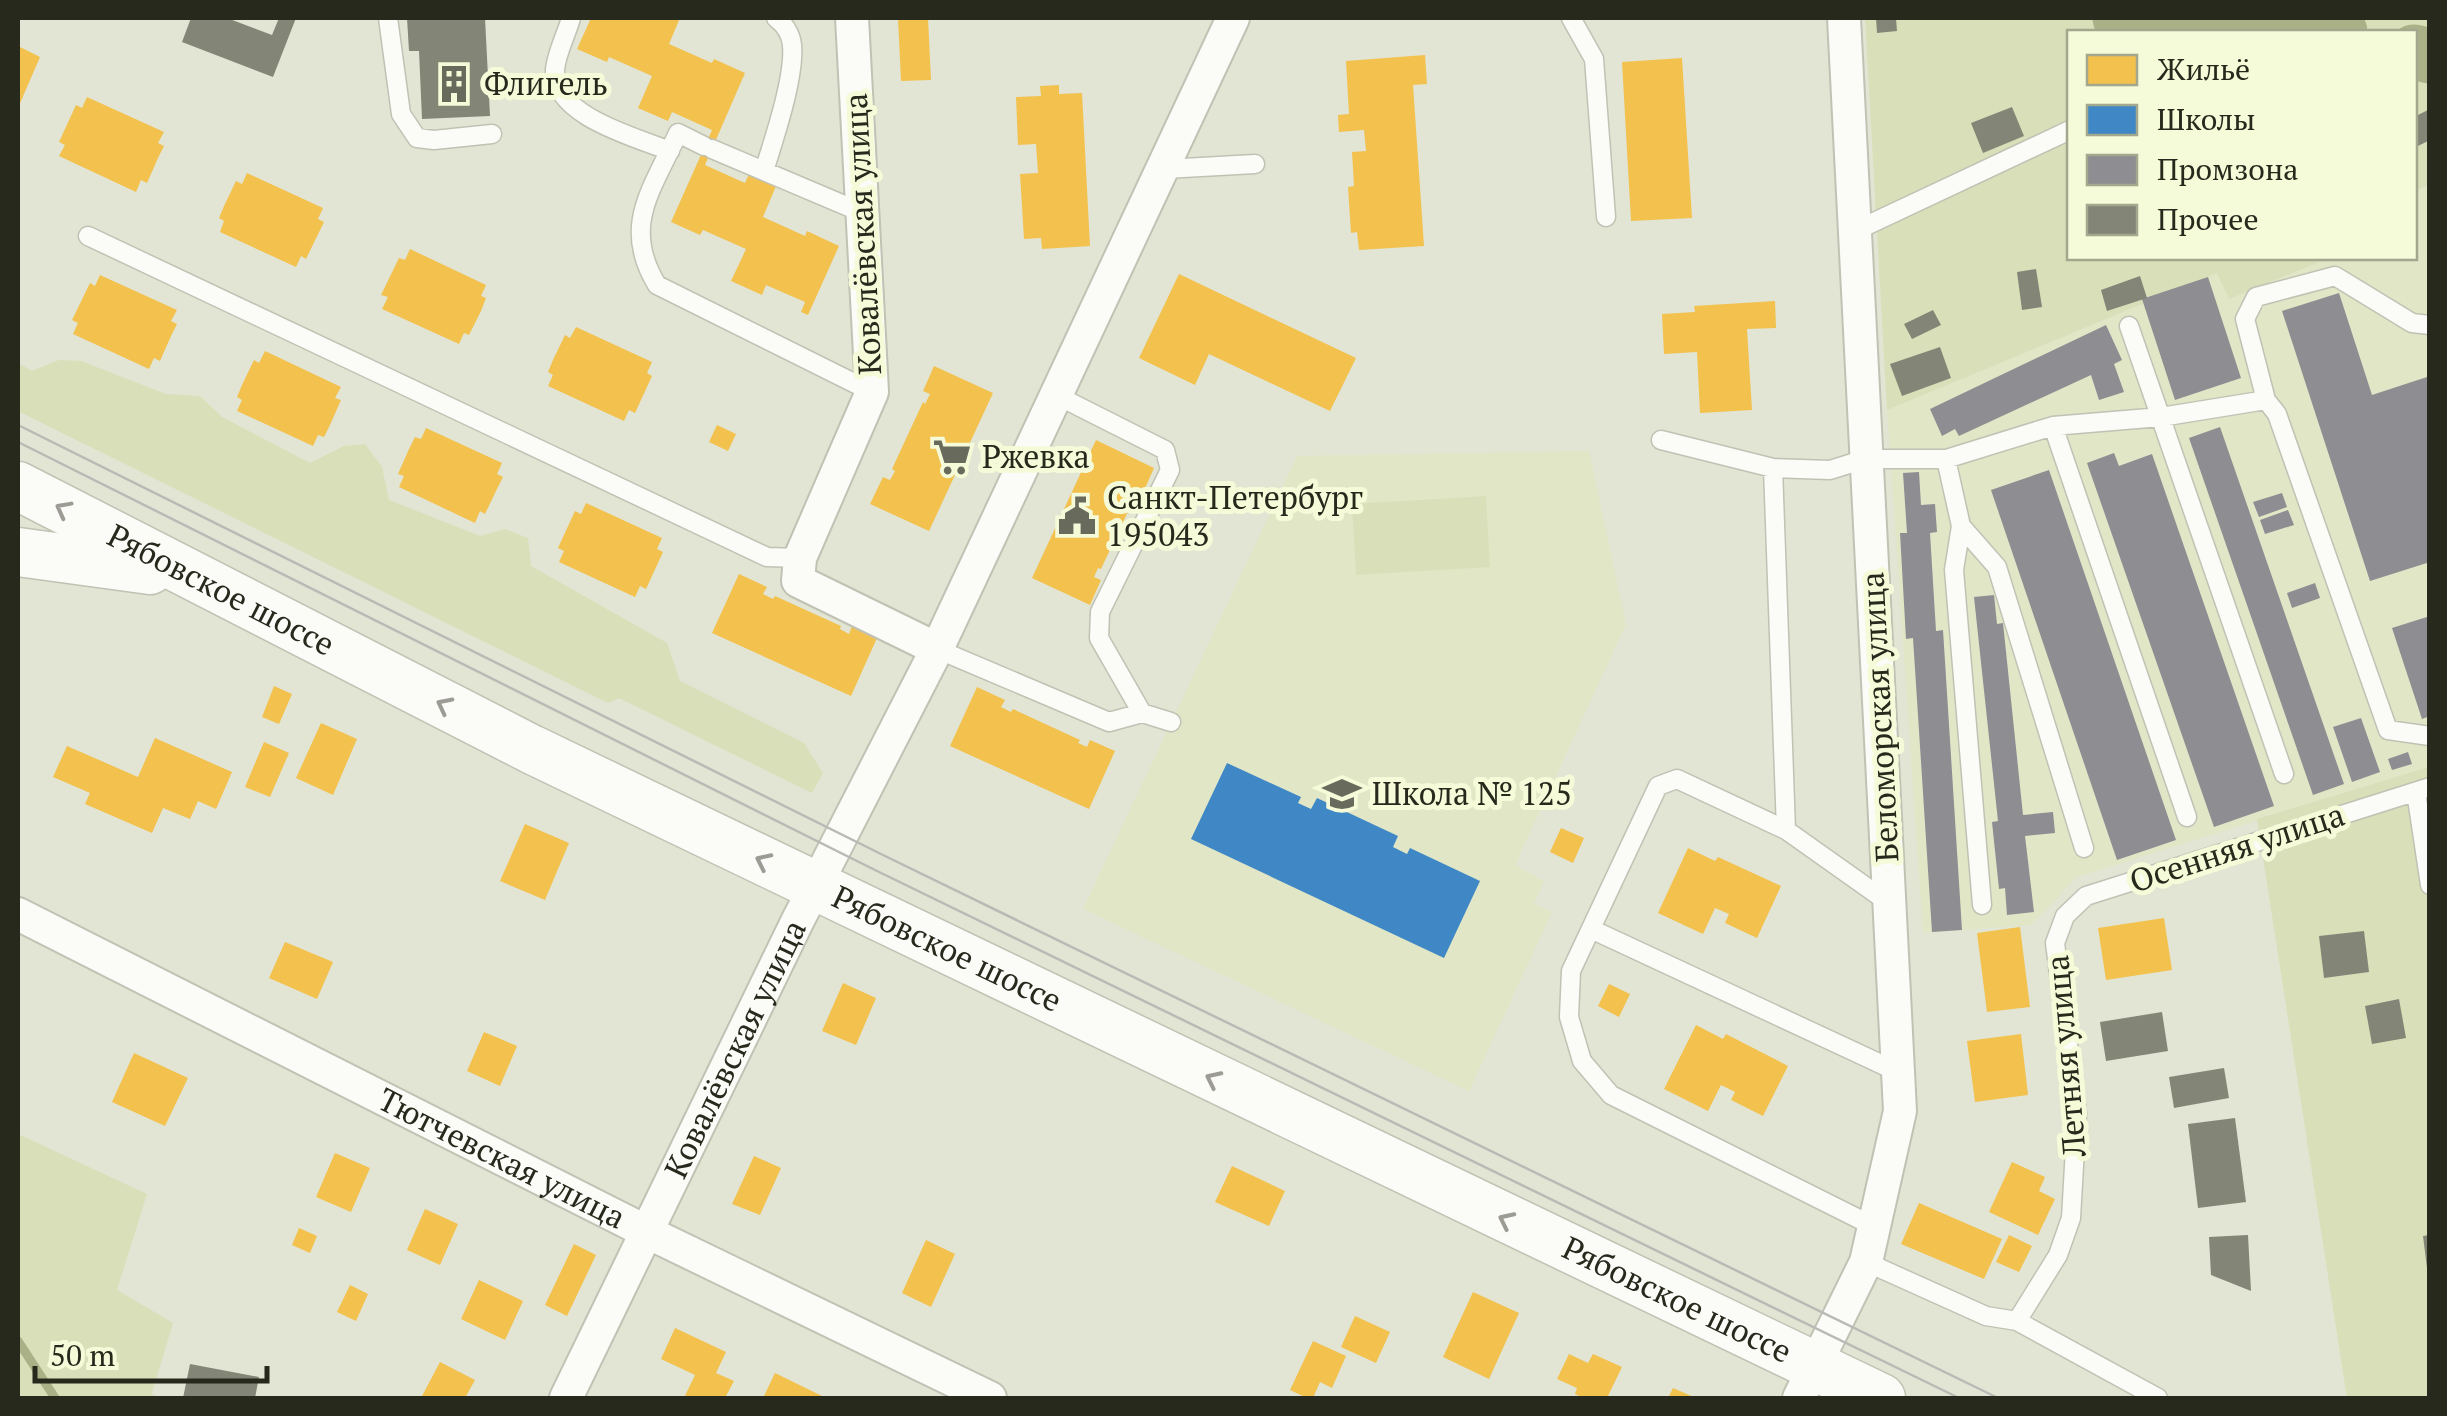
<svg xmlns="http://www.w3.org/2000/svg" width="2447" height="1416" font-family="'PT Serif',serif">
<rect width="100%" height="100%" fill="#e2e5d3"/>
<path fill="#e1e6c7" d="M2429 185V767L2077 877 2031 925 1923 933 1887 410 2218 273 2229 299 2329 258H2414L2415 191Z
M1589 451 1626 624 1515 865 1544 881 1534 904 1552 912 1469 1091 1083 909 1297 456Z"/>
<path fill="#d9dfb8" d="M1865 18H2429V185L2415 191 2414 32H2070V258H2329L2229 299 2217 273 1887 410Z
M59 360 81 361 166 394 200 396 222 417 310 463 344 446 365 444 382 467 389 500 480 536 505 529 528 538 531 566 667 643 680 681 804 743 823 773 812 793 619 698 608 703 18 411V363L32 371Z
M1486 496 1490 567 1356 575 1352 504Z
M2429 767V1398H2347L2257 819Z
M18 1134 147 1194 117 1290 173 1323 152 1393 156 1398H18Z"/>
<path fill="#f2c14e" d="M591 18H680L669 44 712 63 714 59 745 73 705 165 745 183 749 174 776 186 763 217 805 236 807 231 839 246 808 315 801 312 805 302 766 285 762 295 731 281 746 249 703 230 700 235 671 222 712 130 672 112 668 121 638 108 652 76 609 57 607 62 577 49Z
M898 18H928L931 80 901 81Z
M18 46 40 57 18 108Z
M1425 55 1427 84 1413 85 1424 246 1359 250 1357 232 1351 233 1348 187 1354 186 1352 152 1366 151 1364 130 1339 132 1338 115 1349 114 1346 61Z
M1682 58 1692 218 1631 221 1622 62Z
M1059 85V94L1082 93 1090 246 1042 249 1041 238 1024 239 1020 174 1038 173 1036 144 1018 145 1016 97 1041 96 1040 86Z
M87 97 164 132 158 143 164 146 158 158 147 183 141 180 136 192 59 156 65 145 59 142 76 105 82 108Z
M247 173 323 208 318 219 324 222 306 259 301 256 296 267 220 232 224 221 219 218 224 206 236 181 242 184Z
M410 249 486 285 481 296 486 298 481 311 469 335 464 333 459 344 382 309 388 297 381 295 399 258 405 260Z
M1179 274 1356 358 1330 411 1209 354 1195 385 1139 358Z
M100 275 177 310 171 321 177 324 171 336 160 361 154 358 149 369 73 334 78 323 72 320 90 283 95 286Z
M1775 301 1776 328 1747 329 1752 410 1700 413 1697 352 1664 354 1662 314 1695 312 1694 306Z
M576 327 652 362 647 373 652 376 635 413 629 410 624 421 548 386 553 375 548 372 553 360 565 335 570 338Z
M265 351 341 387 335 398 341 400 330 425 324 437 318 435 313 446 237 411 242 400 237 397 242 385 254 360 259 363Z
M934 366 993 393 929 531 870 504 883 477 890 480 895 471 892 469 923 402 925 404 930 394 923 391Z
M717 425 736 434 728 451 709 442Z
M426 428 502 463 497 474 503 477 497 489 485 514 480 511 475 523 399 487 404 476 398 474 409 449 415 437 421 439Z
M1096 440 1154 468 1142 495 1135 491 1132 496 1130 501 1132 503 1101 569 1098 568 1094 577 1101 580 1090 605 1032 578Z
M586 503 662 538 657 549 663 552 646 589 640 586 635 597 559 562 564 551 558 548 575 511 581 514Z
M739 574 767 587 763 594 773 599 775 596 841 626 840 629 849 634 852 626 877 638 851 696 712 633Z
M274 686 292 694 279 724 262 717Z
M977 687 1005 700 1001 707 1011 712 1013 709 1080 740 1078 743 1087 747 1090 740 1115 751 1089 809 950 746Z
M321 723 357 739 333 795 296 778Z
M155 738 232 772 216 809 198 801 190 819 163 808 152 833 85 804 90 793 53 777 67 746 138 777Z
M264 742 289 753 270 797 245 787Z
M525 824 569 843 545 900 500 881Z
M1561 828 1584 838 1573 863 1550 852Z
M1688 848 1715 861 1718 857 1781 886 1757 938 1725 923 1729 914 1715 908 1703 934 1658 913Z
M2164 918 2172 970 2106 980 2098 928Z
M2020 927 2030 1007 1987 1012 1977 933Z
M285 942 333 962 317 999 269 978Z
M843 983 876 998 856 1045 822 1031Z
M1609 984 1630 994 1619 1017 1598 1006Z
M1696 1025 1723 1039 1726 1034 1788 1066 1763 1116 1731 1100 1735 1092 1721 1085 1708 1111 1664 1089Z
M484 1032 517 1046 500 1086 467 1071Z
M2021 1034 2028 1095 1975 1102 1967 1041Z
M134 1053 188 1078 165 1126 112 1102Z
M335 1153 370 1168 351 1212 316 1197Z
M754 1156 781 1168 760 1215 732 1204Z
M2012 1162 2045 1177 2039 1191 2055 1199 2038 1235 1989 1212Z
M1232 1166 1285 1191 1269 1226 1215 1202Z
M1919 1203 2002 1239 1984 1279 1901 1244Z
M425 1209 458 1224 440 1265 407 1250Z
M299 1228 317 1236 310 1253 292 1245Z
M2009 1235 2032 1246 2019 1272 1996 1262Z
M926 1240 955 1254 931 1307 902 1293Z
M574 1244 596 1255 567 1316 545 1305Z
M479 1280 523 1301 505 1340 461 1319Z
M350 1285 368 1294 356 1321 337 1312Z
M1473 1292 1519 1313 1489 1379 1443 1357Z
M1355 1316 1390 1332 1376 1363 1341 1347Z
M675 1328 726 1352 716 1373 734 1381 725 1398H684L695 1375 661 1359Z
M1313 1341 1346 1356 1332 1388 1320 1382 1313 1398H1307L1290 1390Z
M1569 1354 1588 1363 1593 1354 1622 1367 1607 1398H1583L1575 1394 1577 1388 1557 1379Z
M440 1362 475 1380 465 1398H421Z
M775 1373 822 1396 821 1398H763Z
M1673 1388 1696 1398H1668Z"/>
<path fill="#3f88c5" d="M1227 763 1301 797 1298 803 1311 809 1317 798 1398 836 1393 847 1407 854 1410 848 1480 881 1444 958 1191 839Z"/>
<path fill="#8d8d92" d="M2208 277 2241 378 2175 400 2142 299Z
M2339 293 2372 395 2430 376V562L2370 581 2282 311Z
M2106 325 2122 360 2114 364 2124 392 2099 400 2091 375 1959 436 1955 429 1942 436 1930 409Z
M2220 427 2344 784 2313 795 2189 438Z
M2114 453 2119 466 2152 454 2274 806 2214 827 2087 463Z
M2049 470 2176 840 2117 860 1991 490Z
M1919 472 1921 505 1935 504 1937 532 1930 533 1936 631 1943 630 1962 930 1932 932 1913 638 1906 639 1900 533H1907L1903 473Z
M2282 493 2287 507 2259 517 2253 502Z
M2288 510 2294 525 2265 534 2260 520Z
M2315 583 2320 598 2292 608 2287 593Z
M1994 595 1997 624 2003 623 2023 815 2053 812 2055 833 2025 836 2034 912 2007 915 2005 888 1999 889 1992 822 1998 821 1974 597Z
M2430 616V716L2422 719 2392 628Z
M2361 718 2380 772 2352 782 2333 727Z
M2408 752 2412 764 2392 770 2388 759Z"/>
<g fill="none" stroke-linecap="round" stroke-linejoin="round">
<path stroke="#abb187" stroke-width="9" d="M18 1341 55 1398"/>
<path stroke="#abb187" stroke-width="55" d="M2120 18 2340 32
M2414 52 2430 56"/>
</g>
<path fill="#838577" d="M191 18H227L272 35 279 18H296L273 77 182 42Z
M407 18H485L490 116 422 119 419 51H409Z
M1876 18H1896L1897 31 1877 33Z
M2012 107 2024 136 1983 153 1971 123Z
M2430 109V140L2414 148V117Z
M2036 269 2042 307 2022 310 2017 272Z
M2140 276 2147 298 2107 311 2101 290Z
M1933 310 1941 325 1912 339 1904 324Z
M1940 347 1951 378 1902 396 1890 364Z
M2364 931 2369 972 2324 978 2319 936Z
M2399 999 2406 1038 2372 1044 2365 1006Z
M2162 1012 2168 1051 2106 1061 2100 1022Z
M2224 1068 2229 1098 2174 1108 2169 1077Z
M2235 1118 2246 1202 2198 1208 2188 1124Z
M2248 1235 2251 1291 2211 1275 2209 1237Z
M2430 1235V1267L2427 1268 2423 1236Z
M190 1364 259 1377 255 1398H183Z"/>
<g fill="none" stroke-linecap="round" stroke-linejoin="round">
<g stroke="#c0c2b4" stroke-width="21">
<path id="service" d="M388 18 401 114 417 138 434 140 492 134
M571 18C567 33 556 54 555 70 553 116 635 137 670 151
M1571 18 1594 59 1606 217
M704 146 678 133C652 190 621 226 657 285L872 392
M712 149 863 213
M1165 169 1255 164
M764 171C774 139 795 77 792 45 791 34 784 24 776 18
M1855 231 2070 130
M88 236 767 557 800 558
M2430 325 2412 323 2335 276 2256 297 2245 319 2266 400 2277 414 2388 730 2430 736
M2129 326 2284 774
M1056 395 1165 450 1170 470 1100 612 1099 638 1142 713
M2053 426 2187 817
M1661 440 1773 468 1830 470 1865 459H1946L2053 426 2161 417 2266 400
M1946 459 1961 526 1954 570 1982 905
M1773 468 1786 830
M1961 526 1997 567 2084 848
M937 649 1109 722 1142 713 1171 722
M2416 792 2430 885
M1591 929 1898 1072
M1877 1228 1611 1095 1582 1061 1569 1017 1571 971 1658 786 1677 779 1786 830 1889 903
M1866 1262 1986 1316 2017 1321 2058 1255 2071 1218 2077 1114 2055 943 2065 916 2086 896 2430 787
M2017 1321 2158 1398"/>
</g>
<g stroke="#c0c2b4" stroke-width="36">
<g id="minor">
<path d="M937 649 1233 18"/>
<path id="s1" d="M18 914 647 1232 990 1398"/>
<path id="s2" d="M566 1398 797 922 937 649 798 581 800 558 872 392 852 18"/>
<path d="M1799 1398 1866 1262 1900 1111 1844 18"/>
</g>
</g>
<g stroke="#c0c2b4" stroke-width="51">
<g id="secondary">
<path id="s3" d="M18 486 531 749 1881 1398"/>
<path d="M18 552 150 570"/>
</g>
</g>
<use href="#service" stroke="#fbfbf8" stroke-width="18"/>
<use href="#minor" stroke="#fbfbf8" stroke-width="32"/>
<use href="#secondary" stroke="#fbfbf8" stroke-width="48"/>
<path stroke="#b9bab5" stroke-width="2.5" d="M18 425 883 855 1998 1398
M18 442 875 870 1959 1398"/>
</g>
<defs><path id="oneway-chevron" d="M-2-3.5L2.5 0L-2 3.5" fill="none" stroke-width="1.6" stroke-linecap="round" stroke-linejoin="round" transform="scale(2.5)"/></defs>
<g stroke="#9c9c95">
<use href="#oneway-chevron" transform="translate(63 509) rotate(-152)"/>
<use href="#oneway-chevron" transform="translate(444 705) rotate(-153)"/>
<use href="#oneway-chevron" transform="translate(763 861) rotate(-154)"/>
<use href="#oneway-chevron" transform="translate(1213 1079) rotate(-154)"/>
<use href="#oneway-chevron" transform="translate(1506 1220) rotate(-154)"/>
</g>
<defs>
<g id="building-bare" transform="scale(3)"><path d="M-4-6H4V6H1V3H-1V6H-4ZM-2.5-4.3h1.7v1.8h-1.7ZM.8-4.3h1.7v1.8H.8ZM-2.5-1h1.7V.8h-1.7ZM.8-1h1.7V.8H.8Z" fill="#686b5c" stroke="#f5fbd8" stroke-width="2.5" paint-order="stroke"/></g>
<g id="supermarket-bare" transform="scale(3)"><path d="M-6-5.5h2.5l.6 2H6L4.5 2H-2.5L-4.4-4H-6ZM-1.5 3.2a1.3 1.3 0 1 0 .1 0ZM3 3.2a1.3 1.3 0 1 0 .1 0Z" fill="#686b5c" stroke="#f5fbd8" stroke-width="2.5" paint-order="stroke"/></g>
<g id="civic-bare" transform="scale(3)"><path d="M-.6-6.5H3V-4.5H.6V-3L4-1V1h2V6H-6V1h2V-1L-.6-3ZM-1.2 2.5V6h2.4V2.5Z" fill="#686b5c" stroke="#f5fbd8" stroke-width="2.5" paint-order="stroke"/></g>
<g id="school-bare" transform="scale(3)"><path d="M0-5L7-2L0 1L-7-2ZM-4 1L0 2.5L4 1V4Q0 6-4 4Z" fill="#686b5c" stroke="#f5fbd8" stroke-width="2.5" paint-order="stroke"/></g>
</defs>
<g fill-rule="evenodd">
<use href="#building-bare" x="454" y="84"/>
<use href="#supermarket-bare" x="952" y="457"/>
<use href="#civic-bare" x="1077" y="516"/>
<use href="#school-bare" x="1342" y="794"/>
</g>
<g text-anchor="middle" stroke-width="10" stroke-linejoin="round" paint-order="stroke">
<g font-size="32" fill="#27291c" stroke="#f5fbd8" text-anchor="start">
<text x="484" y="95">Флигель</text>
<text x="982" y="468">Ржевка</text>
<text x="1107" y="509">Санкт-Петербург<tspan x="1107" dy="37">195043</tspan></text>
<text x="1372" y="805">Школа № 125</text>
</g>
<g font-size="32" fill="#27291c" stroke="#f5fbd8">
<text transform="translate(863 234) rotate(-93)" y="11">Ковалёвская улица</text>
<text dy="11" stroke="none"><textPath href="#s3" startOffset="228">Рябовское шоссе</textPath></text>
<text transform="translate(1880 717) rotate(-93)" y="11">Беломорская улица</text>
<text transform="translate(2237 848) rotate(-18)" y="11">Осенняя улица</text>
<text dy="11" stroke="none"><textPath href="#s3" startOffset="1038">Рябовское шоссе</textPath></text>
<text dy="11" stroke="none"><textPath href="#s2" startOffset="388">Ковалёвская улица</textPath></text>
<text transform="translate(2066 1056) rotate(-95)" y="11">Летняя улица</text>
<text dy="11" stroke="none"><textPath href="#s1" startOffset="542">Тютчевская улица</textPath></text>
<text dy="11" stroke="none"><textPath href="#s3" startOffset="1848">Рябовское шоссе</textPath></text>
</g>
</g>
<rect width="2447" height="1416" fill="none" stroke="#27291c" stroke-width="40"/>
<rect x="2067" y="30" width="350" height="230" fill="#f5fbd8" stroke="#a3a78d" stroke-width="2.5"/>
<rect x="2087" y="55" width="50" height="30" fill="#f2c14e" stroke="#a3a78d" stroke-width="2.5"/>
<text x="2157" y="80" font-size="30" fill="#27291c">Жильё</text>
<rect x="2087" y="105" width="50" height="30" fill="#3f88c5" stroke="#a3a78d" stroke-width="2.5"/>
<text x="2157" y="130" font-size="30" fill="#27291c">Школы</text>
<rect x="2087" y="155" width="50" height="30" fill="#8d8d92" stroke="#a3a78d" stroke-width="2.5"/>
<text x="2157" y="180" font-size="30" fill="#27291c">Промзона</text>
<rect x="2087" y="205" width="50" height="30" fill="#838577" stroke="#a3a78d" stroke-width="2.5"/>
<text x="2157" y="230" font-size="30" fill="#27291c">Прочее</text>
<path d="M35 1366v15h232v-15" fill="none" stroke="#27291c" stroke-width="5"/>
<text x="50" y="1366" font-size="30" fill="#27291c" stroke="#f5fbd8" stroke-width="8" paint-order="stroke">50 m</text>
</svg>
